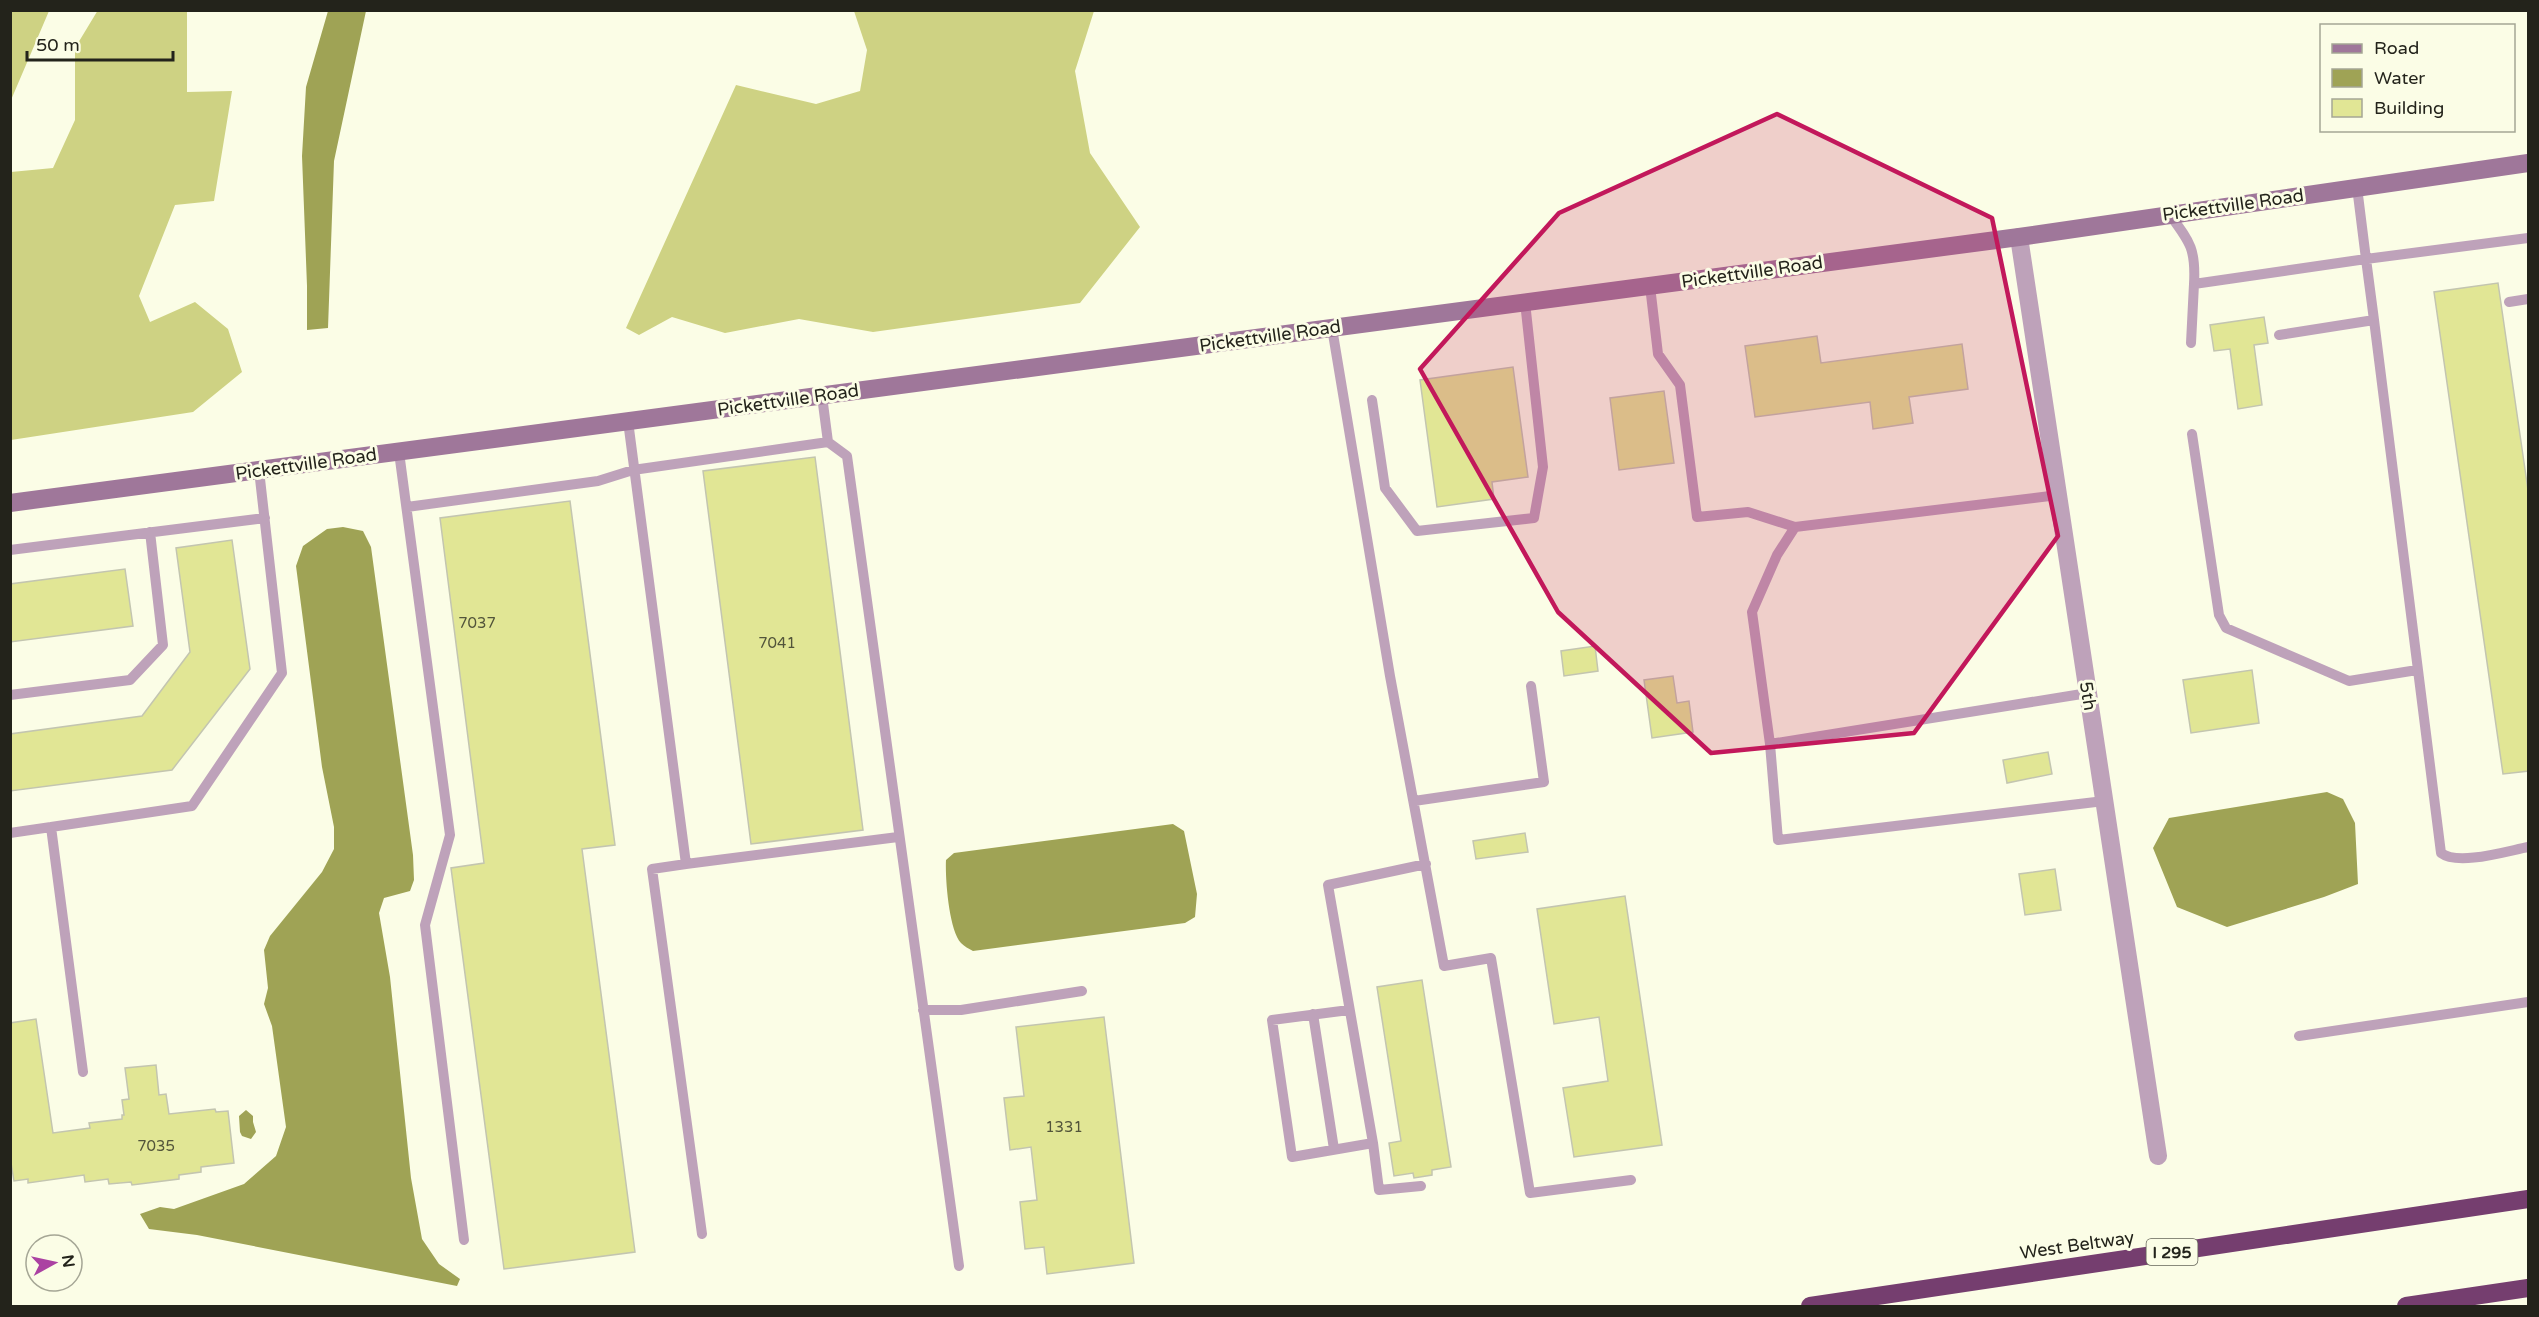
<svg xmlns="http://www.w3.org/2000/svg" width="2539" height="1317" font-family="'Varela Round',sans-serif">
<rect width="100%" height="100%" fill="#fbfde6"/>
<path fill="#ced283" d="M11 10 49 11 11 100 10 11Z
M98 10 187 11V92L232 91 214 201 175 205 139 296 150 322 195 302 228 329 242 372 193 412 11 440V172L53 168 75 120V48Z
M854 11H1094L1075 71 1090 153 1140 227 1080 303 873 332 799 319 725 333 672 317 639 335 626 328 736 85 816 104 860 91 867 50Z"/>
<path fill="#9fa355" d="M328 11H366L334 161 328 328 307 330V286L302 156 306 87Z
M343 527 363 531 371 547 413 855 414 880 410 891 384 898 379 913 390 977 411 1178 422 1239 439 1264 460 1279 457 1286 197 1235 149 1229 140 1214 160 1207 174 1209 244 1184 276 1156 286 1127 272 1026 264 1004 268 988 264 950 270 936 322 872 334 849V827L322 767 296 566 303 546 327 529Z
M2327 792 2343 799 2355 823 2358 884 2324 897 2227 927 2177 907 2153 848 2169 818Z
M1173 824 1184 831 1197 894 1195 917 1185 923 973 951C969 949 964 946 961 943 949 930 945 878 946 860L954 853Z
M246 1110 253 1116V1122L256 1132 251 1139 242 1136 240 1132 239 1116Z"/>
<path fill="#e1e695" stroke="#c3c5b0" stroke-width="1.5" d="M2498 283 2529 497V771L2503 774 2434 292Z
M2264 317 2268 343 2254 345 2262 405 2238 409 2230 349 2214 351 2210 325Z
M1817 336 1821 363 1962 344 1968 389 1909 397 1913 423 1873 429 1870 402 1755 417 1745 346Z
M1513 367 1528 477 1492 482 1494 499 1437 507 1420 380Z
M1664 391 1674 463 1619 470 1610 398Z
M815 457 863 830 751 844 703 471Z
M570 501 615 845 582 849 635 1252 504 1269 451 868 484 863 440 518Z
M232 540 250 669 172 770 10 791V734L142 716 190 652 176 548Z
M125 569 133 626 10 642V584Z
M1595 646 1598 671 1564 676 1561 651Z
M2252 670 2259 723 2191 733 2183 680Z
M1673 676 1677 703 1689 701 1693 732 1652 738 1644 680Z
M2048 752 2052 774 2007 783 2003 760Z
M1525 833 1528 852 1476 859 1473 841Z
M2055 869 2061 910 2025 915 2019 874Z
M1625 896 1662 1145 1574 1157 1563 1088 1608 1081 1599 1017 1554 1024 1537 909Z
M1422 980 1451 1167 1432 1170V1175L1414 1178 1413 1173 1394 1176 1389 1143 1401 1141 1377 987Z
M1104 1017 1134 1263 1047 1274 1044 1247 1025 1249 1020 1202 1037 1200 1031 1147 1010 1150 1004 1098 1024 1096 1016 1027Z
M36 1019 53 1133 90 1128 89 1123 122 1119V1115H124L122 1100 129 1099 125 1068 156 1065 159 1095 166 1094 169 1114 215 1109 216 1112 228 1111 234 1163 201 1167V1172L179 1175V1179L132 1185 131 1182 109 1184 108 1179 85 1182 84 1175 28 1183V1179L14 1181 10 1157V1023Z"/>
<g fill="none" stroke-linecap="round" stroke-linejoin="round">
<path stroke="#bea2ba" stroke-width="10" d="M2357 187 2366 259 2528 238
M2170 215C2190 242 2196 249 2194 284L2366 259 2374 320 2279 335
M1650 286 1658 354 1680 385 1697 517 1748 512 1795 527
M2509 302 2528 299
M2374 320 2441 853C2458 866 2507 851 2528 847
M1332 328 1390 676 1444 966 1491 958 1530 1193 1631 1180
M2191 343 2194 284
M822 396 828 442 847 456 959 1266
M1372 400 1385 488 1417 531 1534 518 1543 467 1525 302
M628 421 686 864 652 869 702 1234
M2192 434 2219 615 2226 628 2349 681 2417 670
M399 452 450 835 425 925 464 1240
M2058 495 1795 527 1777 555 1752 612 1770 744 1778 840 2104 801
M407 507 598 481 633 470 828 442
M10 550 265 518
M10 695 130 680 163 645 150 532
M1770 744 2088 693
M1414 801 1544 782 1531 686
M10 833 51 827
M686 864 898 837
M923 1010H961L1082 991
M1349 1010 1272 1020 1292 1157 1373 1143 1328 885 1426 864
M1313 1014 1334 1149
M2299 1036 2528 1002
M83 1072 51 827 192 806 282 673 259 470
M1373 1143 1379 1190 1421 1186"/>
<path stroke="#bea2ba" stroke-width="18" d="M2019 237 2158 1156"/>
<path stroke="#9f779a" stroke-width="18" d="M10 503 2019 237 2528 163"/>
<path stroke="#753e6f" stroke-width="18" d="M1810 1306 2528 1199
M2406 1306 2528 1288"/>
</g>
<path fill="#c2185b" fill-opacity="0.2" stroke="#c2185b" stroke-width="4.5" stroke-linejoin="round" d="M1777 114 1992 218 2058 536 1914 733 1711 753 1558 612 1420 369 1559 213Z"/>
<g text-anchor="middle" stroke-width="6" stroke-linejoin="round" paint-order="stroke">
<g font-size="15" fill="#52543a">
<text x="477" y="628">7037</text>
<text x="777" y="648">7041</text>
<text x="1064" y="1132">1331</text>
<text x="156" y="1151">7035</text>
</g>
<rect fill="#fbfde6" stroke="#646458" stroke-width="1.5" x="2146.5" y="1239" width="51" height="26" rx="4.5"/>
<g font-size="16" font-weight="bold" fill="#23231b">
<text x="2172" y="1258">I 295</text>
</g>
<g font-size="18" fill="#23231b" stroke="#fbfde6">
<text transform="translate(2233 205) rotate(-8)" y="6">Pickettville Road</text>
<text transform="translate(1752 272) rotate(-8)" y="6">Pickettville Road</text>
<text transform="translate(1270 336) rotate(-8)" y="6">Pickettville Road</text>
<text transform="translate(788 400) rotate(-8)" y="6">Pickettville Road</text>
<text transform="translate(306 464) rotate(-8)" y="6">Pickettville Road</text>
<text transform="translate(2088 696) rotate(81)" y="6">5th</text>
<text transform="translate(2077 1245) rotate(-8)" y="6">West Beltway</text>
</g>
</g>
<rect width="2539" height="1317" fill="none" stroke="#23231b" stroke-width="24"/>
<rect x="2320" y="24" width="195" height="108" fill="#fbfde6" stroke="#a5a695" stroke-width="1.5"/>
<rect x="2332" y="44" width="30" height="9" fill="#9f779a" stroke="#a5a695" stroke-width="1.5"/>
<text x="2374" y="54" font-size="18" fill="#23231b">Road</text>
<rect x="2332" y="69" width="30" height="18" fill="#9fa355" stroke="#a5a695" stroke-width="1.5"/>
<text x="2374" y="84" font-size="18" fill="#23231b">Water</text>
<rect x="2332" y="99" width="30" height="18" fill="#e1e695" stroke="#a5a695" stroke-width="1.5"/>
<text x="2374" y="114" font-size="18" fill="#23231b">Building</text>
<g transform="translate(54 1263) rotate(82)"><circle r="28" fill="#fbfde6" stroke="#a5a695" stroke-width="1.5"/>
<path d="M0-4.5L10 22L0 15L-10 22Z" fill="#ab41a2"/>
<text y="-9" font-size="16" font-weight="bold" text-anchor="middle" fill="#23231b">N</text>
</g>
<path d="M27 51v9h146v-9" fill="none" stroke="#23231b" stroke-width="3"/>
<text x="36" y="51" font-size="18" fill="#23231b" stroke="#fbfde6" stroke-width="4.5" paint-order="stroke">50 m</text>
</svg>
